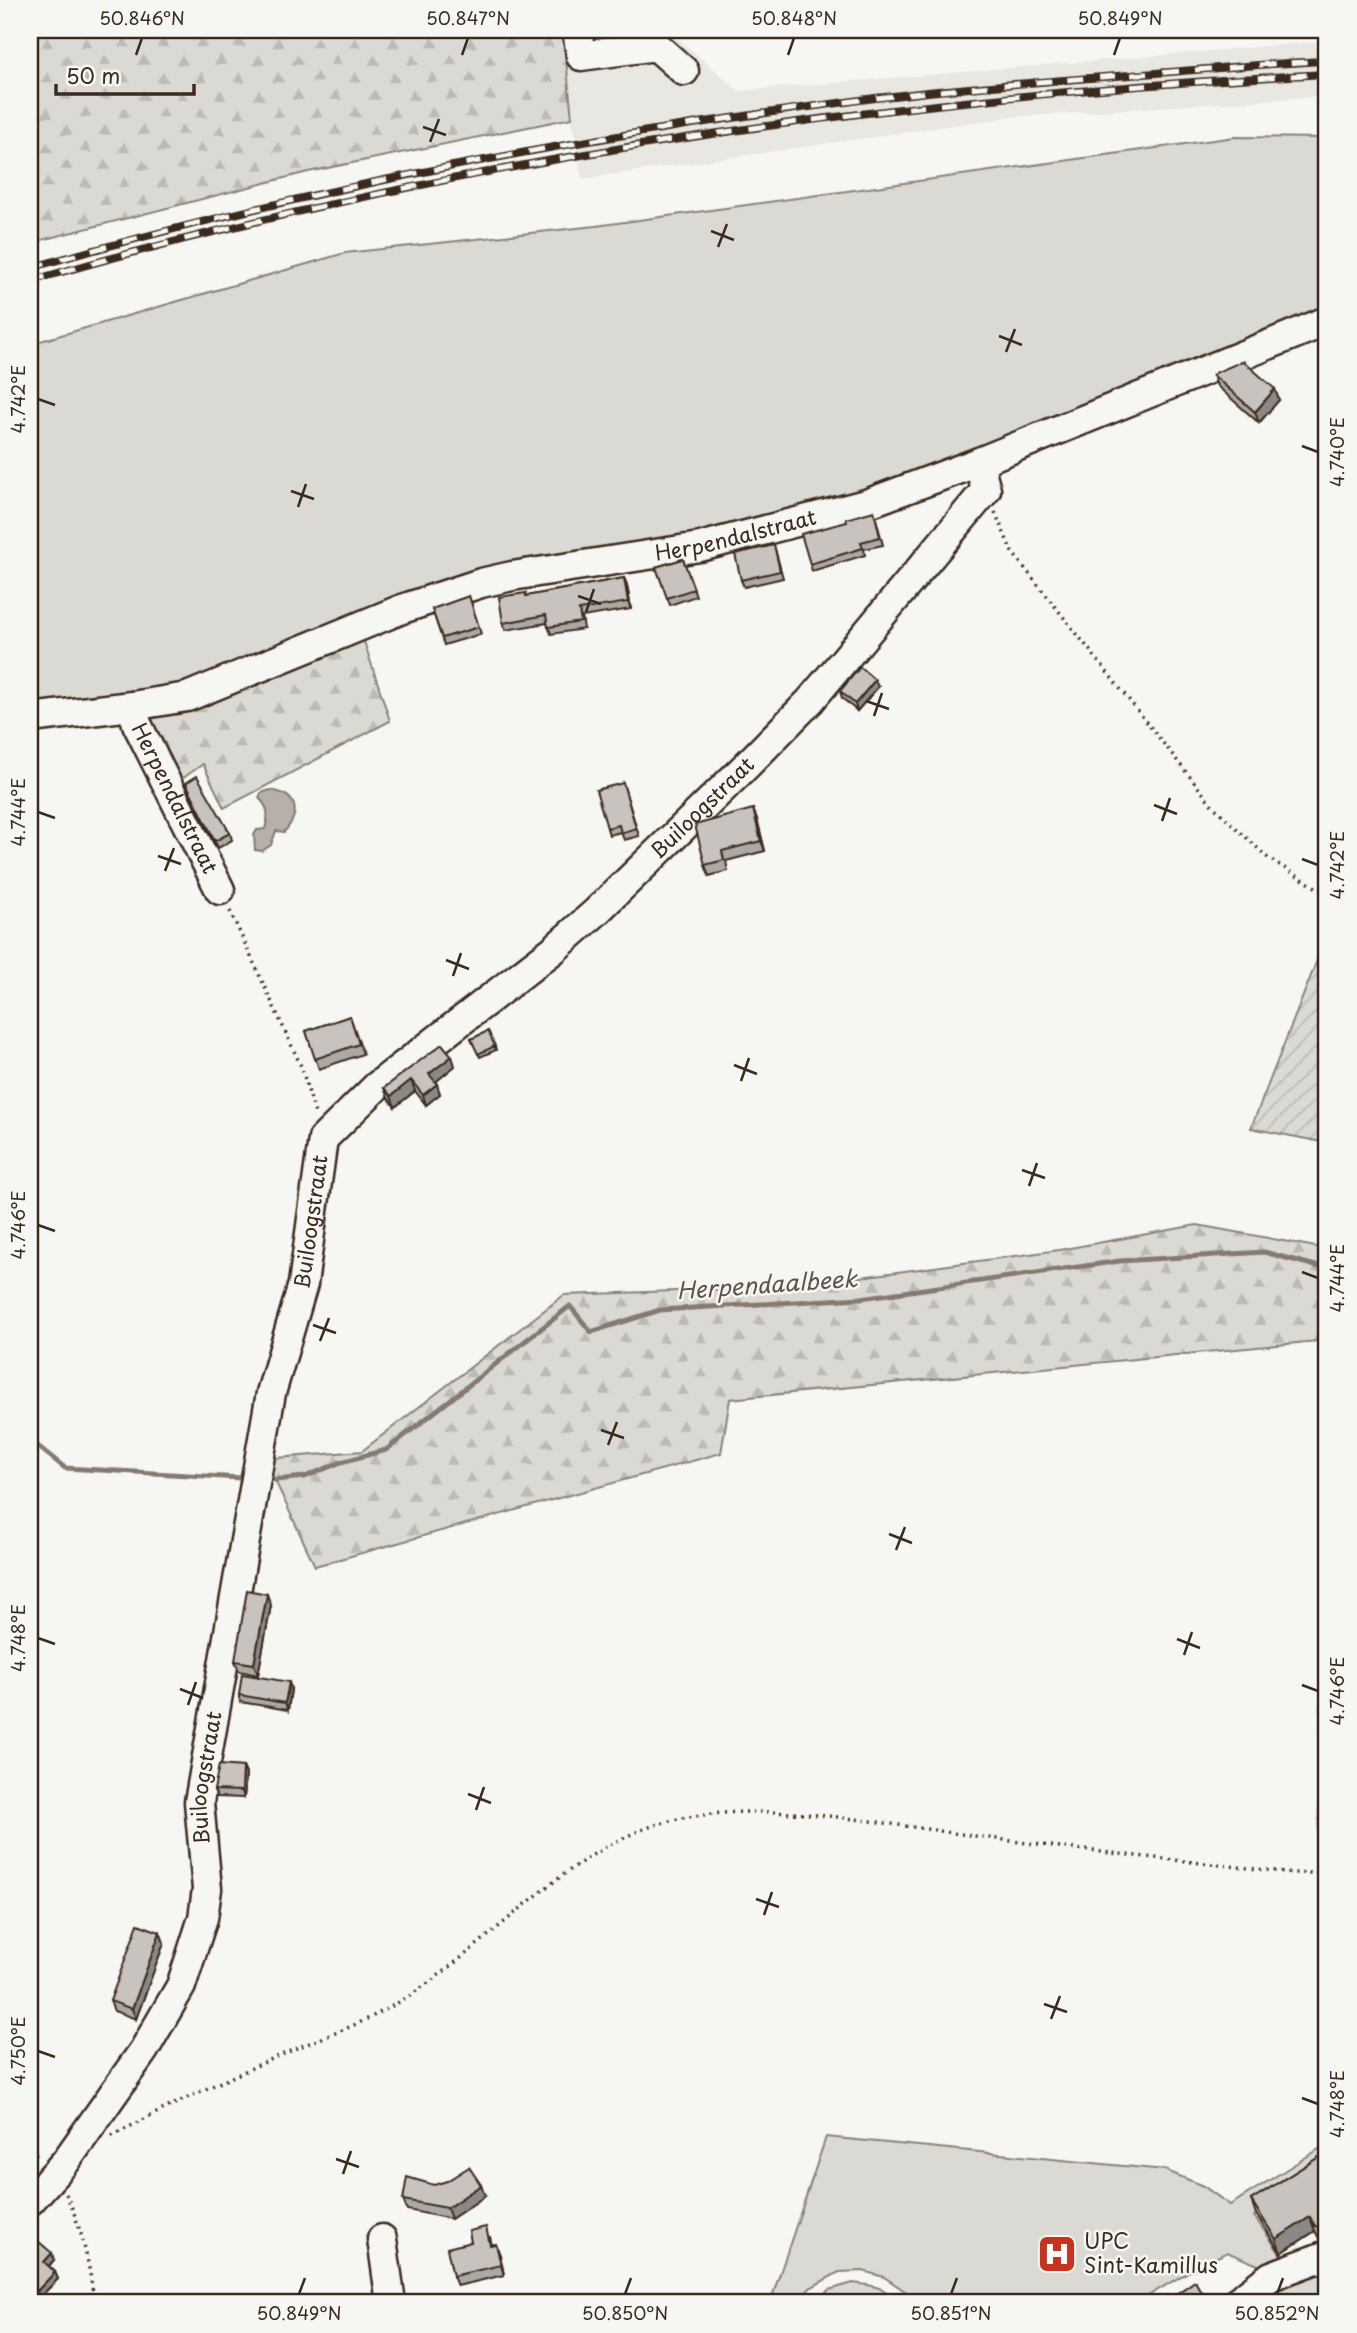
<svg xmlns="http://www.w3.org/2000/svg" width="1357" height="2333" font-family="'Playpen Sans',sans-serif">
<defs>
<pattern id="forest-firs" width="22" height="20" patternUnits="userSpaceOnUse" patternTransform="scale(1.75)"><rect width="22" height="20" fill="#dad9d3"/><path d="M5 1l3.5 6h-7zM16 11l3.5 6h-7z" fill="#bcbab5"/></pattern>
<pattern id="garden-furrows" width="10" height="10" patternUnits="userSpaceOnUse" patternTransform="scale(1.75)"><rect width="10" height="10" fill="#dad9d3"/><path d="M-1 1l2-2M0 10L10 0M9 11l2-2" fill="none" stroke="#bcbab5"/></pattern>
</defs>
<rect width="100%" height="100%" fill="#f6f6f2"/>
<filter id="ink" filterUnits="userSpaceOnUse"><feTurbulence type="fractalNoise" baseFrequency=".0143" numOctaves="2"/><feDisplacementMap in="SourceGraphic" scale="14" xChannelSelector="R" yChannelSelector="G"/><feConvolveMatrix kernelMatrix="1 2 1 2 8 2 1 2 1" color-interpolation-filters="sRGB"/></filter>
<g filter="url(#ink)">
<path fill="#e8e7e2" d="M563 30H668L739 91 1327 41V96L1010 117 582 179 573 127Z"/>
<path fill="#dad9d3" stroke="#8a8278" stroke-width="2" d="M1235 137 1327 138V313L856 500 468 581 184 690 30 709V344L345 253 596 226Z
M1327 1401V1865L1318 1864Z
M826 2137 1165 2170 1203 2186 1230 2205 1327 2144V2169L1254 2216 1281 2255 1263 2267 1227 2252 1190 2271 1136 2303H923L884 2277 863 2271 839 2272 810 2288 797 2303H770Z
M1327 2271V2303H1254L1299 2275Z
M853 2283C869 2285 888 2286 895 2303H814L829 2290Z"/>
<path fill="url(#forest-firs)" stroke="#8a8278" stroke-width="2" d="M30 30H563L572 118 308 172 30 243Z
M359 626 390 721 224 808 203 764 169 788 137 724 158 702Z
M1197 1225 1327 1249V1340L730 1399 721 1453 315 1566 265 1459 362 1451 564 1295 787 1287 1059 1250Z"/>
<path fill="url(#garden-furrows)" stroke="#8a8278" stroke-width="2" d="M1327 935V1143L1251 1128Z"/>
<path fill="#b6b0a9" stroke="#857a71" stroke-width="2" d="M270 790C297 794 302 812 284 832L276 831 271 845 262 851 255 850 254 835 257 830 265 829C269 815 269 808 259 798L261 793Z"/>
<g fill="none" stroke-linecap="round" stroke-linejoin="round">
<path stroke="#857a71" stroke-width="5" d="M30 1440 65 1468 241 1478
M274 1480 305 1477 341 1462 386 1450 570 1306 591 1332 660 1310 861 1298 1120 1261 1264 1252 1327 1269"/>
<g stroke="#3b2a1e" stroke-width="33">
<g id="minor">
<path d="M577 30 581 56 656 46 684 71"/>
<path id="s1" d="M132 706 137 724 220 890"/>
<path id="s2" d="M30 718 132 706 187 697 402 609 481 583 512 576 700 547 866 504 979 462 1327 321"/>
<path id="s3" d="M30 2201 66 2161 144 2050 181 1986 203 1918 207 1889 199 1802 271 1393 303 1284 323 1139 377 1086 553 950 596 912 746 766 810 701 986 490 979 462"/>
<path d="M382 2239 391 2303"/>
<path d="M1235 2303 1271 2276 1324 2256 1327 2261"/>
</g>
</g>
<path stroke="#3b2a1e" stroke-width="3.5" stroke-dasharray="2 5" stroke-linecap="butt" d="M995 512 1012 552 1213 806 1268 858 1327 894
M230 911 301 1066 316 1117
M112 2136C171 2104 235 2075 297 2048 324 2037 353 2027 379 2013 483 1961 566 1839 683 1818 774 1801 884 1824 975 1836 1081 1851 1187 1861 1293 1873H1327
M30 2149 39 2157
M66 2194C82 2229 90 2265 94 2303"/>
<use href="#minor" stroke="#f6f6f2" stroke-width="28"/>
<g stroke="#3b2a1e" stroke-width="8">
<path id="rail" d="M30 268C296 191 571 138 846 102 949 88 1052 81 1156 73 1213 69 1270 63 1327 61
M30 281C451 159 890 96 1327 74"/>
</g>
<use href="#rail" stroke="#f6f6f2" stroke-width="5" stroke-dasharray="16" stroke-linecap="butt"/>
</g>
<path fill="#aca8a3" stroke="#3b2a1e" stroke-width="2" d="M1213 375 1279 400 1259 423 1217 386Z
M874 511 883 545 864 549 865 555 812 571 810 564 847 522Z
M774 545 783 578 744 587 741 580Z
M683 559 696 596 670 605 656 567Z
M624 578 627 585 631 609 582 617 584 629 551 634 547 623 506 630 503 623 526 593 527 596Z
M469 596 481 634 444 645 432 609Z
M878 687 857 711 842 698 840 691Z
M186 783 230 833 232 840 218 848Z
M623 783 639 836 624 840 621 832 609 835 607 828Z
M757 819 765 851 726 861 728 871 709 876 705 865Z
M350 1016 363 1054 319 1069 306 1031Z
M488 1031 496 1050 480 1057 471 1039Z
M455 1066 435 1082 440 1094 426 1105 415 1091 395 1107 388 1098 384 1088Z
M271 1605 258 1675 239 1671 235 1661Z
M291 1689 288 1710 241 1702 239 1695Z
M243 1767 246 1774 244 1798 217 1797 214 1790Z
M160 1932 164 1943 136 2019 114 2011 110 2001Z
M1327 2152V2241L1320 2240 1315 2231 1281 2253 1256 2214 1251 2200Z
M434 2185 485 2196 451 2219 407 2210 403 2200Z
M490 2237 492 2245 500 2255 504 2275 457 2286 453 2276 471 2242Z
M30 2250 54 2260 49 2266 55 2272 58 2279 39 2298 30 2289Z
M1204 2297 1206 2300 1201 2303H1163Z"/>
<path fill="#8c8885" stroke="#3b2a1e" stroke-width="2" d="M1275 389 1279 400 1259 423 1255 412Z
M624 578 627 585 631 609 628 602Z
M875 680 878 687 857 711 855 704Z
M753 809 757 819 765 851 761 841Z
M452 1056 455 1066 433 1084 429 1074Z
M411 1080 415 1091 395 1107 391 1096Z
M437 1084 440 1094 426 1105 423 1095Z
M267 1594 271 1605 258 1675 254 1664Z
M289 1682 291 1689 288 1710 285 1703Z
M243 1767 246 1774 244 1798 242 1791Z
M160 1932 164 1943 136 2019 132 2009Z
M481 2185 485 2196 451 2219 447 2208Z
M1310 2217 1315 2231 1281 2253 1276 2239Z
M496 2244 500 2255 504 2275 501 2265Z
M52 2253 54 2260 46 2269 44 2262Z
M55 2272 58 2279 39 2298 37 2291Z"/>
<path fill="#c8c3be" stroke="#3b2a1e" stroke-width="2" d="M1243 361 1275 389 1255 412 1213 375 1217 372Z
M874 511 880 537 861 542 863 548 810 564 801 534 847 522 846 519Z
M774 545 780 571 741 580 735 554Z
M683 559 694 589 667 598 656 567Z
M624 578 628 602 579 610 581 622 548 627 546 615 503 623 499 597 526 593V596Z
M469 596 479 627 442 638 432 609Z
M860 667 875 680 855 704 840 691Z
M197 776 230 833 215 841 186 783Z
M623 783 636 828 621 833 619 825 607 828 596 790Z
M753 809 761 841 722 851 724 860 705 865 695 825Z
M350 1016 359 1044 315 1059 306 1031Z
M488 1031 495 1046 478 1054 471 1039Z
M442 1044 452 1056 429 1074 437 1084 423 1095 411 1080 391 1096 384 1088Z
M247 1590 267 1594 254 1664 235 1661Z
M242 1674 289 1682 285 1703 239 1695Z
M219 1765 243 1767 242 1791 214 1790Z
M138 1924 160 1932 132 2009 110 2001Z
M1327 2152V2228L1315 2226 1310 2217 1276 2239 1251 2200Z
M469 2167 481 2185 447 2208 403 2200 407 2177 434 2185 447 2181Z
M486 2227 490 2245 496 2244 501 2265 453 2276 447 2248 471 2242 469 2231Z
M38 2241 52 2253 44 2262 55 2272 37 2291 30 2284V2250Z
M1195 2281 1204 2297 1194 2303H1163Z
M1327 2297V2303H1317Z"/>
</g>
<path fill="none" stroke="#3b2a1e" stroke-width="2.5" d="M136 55 142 38M462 55 468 38M788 55 794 38M1114 55 1120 38M423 127 446 135M430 142 439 119M711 231 734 240M718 247 727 224M999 336 1022 345M1006 352 1015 329M38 399 55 405M1302 446 1318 452M291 491 314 499M298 507 306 484M578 596 601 604M586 612 594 589M866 701 889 709M874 716 882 693M1154 805 1177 814M38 812 55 818M1162 821 1170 798M158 856 181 864M1302 859 1318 865M165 871 174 848M446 960 469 969M453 976 461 953M734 1065 757 1074M741 1081 749 1058M1022 1170 1045 1178M1029 1186 1037 1163M38 1225 55 1231M1302 1272 1318 1278M313 1325 336 1333M320 1341 329 1318M601 1430 624 1438M608 1445 617 1422M889 1534 912 1543M896 1550 905 1527M38 1638 55 1644M1177 1639 1200 1648M1184 1655 1192 1632M1302 1685 1318 1691M180 1689 203 1698M188 1705 196 1682M468 1794 491 1803M476 1810 484 1787M756 1899 779 1907M764 1915 772 1892M1044 2004 1067 2012M1051 2019 1060 1996M38 2051 55 2057M1302 2098 1318 2104M336 2159 359 2167M343 2174 351 2151M299 2294 305 2278M625 2294 631 2278M951 2294 957 2278M1277 2294 1283 2278"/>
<defs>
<g id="hospital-square" transform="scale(2.0125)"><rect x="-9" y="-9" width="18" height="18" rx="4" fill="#c8321e" stroke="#f6f6f2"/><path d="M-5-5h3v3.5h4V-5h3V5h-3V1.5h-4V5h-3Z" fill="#fff"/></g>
</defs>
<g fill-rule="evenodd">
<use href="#hospital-square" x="1057" y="2254"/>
</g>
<g text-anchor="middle" stroke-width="5" stroke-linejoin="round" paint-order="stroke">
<g font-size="21" fill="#3b2a1e" stroke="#f6f6f2">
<text dy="7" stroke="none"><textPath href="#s2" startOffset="733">Herpendalstraat</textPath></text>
<text dy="7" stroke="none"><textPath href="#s1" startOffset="102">Herpendalstraat</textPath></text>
<text dy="7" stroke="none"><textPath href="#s3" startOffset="1631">Builoogstraat</textPath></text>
<text dy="7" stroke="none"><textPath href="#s3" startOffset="1043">Builoogstraat</textPath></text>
<text dy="7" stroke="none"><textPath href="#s3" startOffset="476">Builoogstraat</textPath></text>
</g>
<g font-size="21" fill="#3b2a1e" stroke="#f6f6f2" text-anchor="start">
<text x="1084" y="2249">UPC<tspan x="1084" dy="24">Sint-Kamillus</tspan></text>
</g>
<g font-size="23" font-style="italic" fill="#605248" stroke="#f6f6f2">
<text transform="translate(767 1285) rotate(-4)" y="8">Herpendaalbeek</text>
</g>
</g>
<rect width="1357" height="2333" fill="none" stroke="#f6f6f2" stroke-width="77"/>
<path d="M56 84v10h138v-10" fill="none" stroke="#3b2a1e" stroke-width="3.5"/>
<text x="66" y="84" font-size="21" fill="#3b2a1e" stroke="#f6f6f2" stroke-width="5" paint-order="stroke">50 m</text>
<rect x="38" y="38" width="1280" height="2256" fill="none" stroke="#3b2a1e" stroke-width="2.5"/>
<g font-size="18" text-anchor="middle" fill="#3b2a1e">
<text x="142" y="25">50.846°N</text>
<text x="468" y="25">50.847°N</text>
<text x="794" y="25">50.848°N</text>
<text x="1120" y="25">50.849°N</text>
<text transform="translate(19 399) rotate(-90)" y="6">4.742°E</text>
<text transform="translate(1338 452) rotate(-90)" y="6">4.740°E</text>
<text transform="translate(19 812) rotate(-90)" y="6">4.744°E</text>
<text transform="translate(1338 865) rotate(-90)" y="6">4.742°E</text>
<text transform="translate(19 1225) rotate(-90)" y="6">4.746°E</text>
<text transform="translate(1338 1278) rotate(-90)" y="6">4.744°E</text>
<text transform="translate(19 1638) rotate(-90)" y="6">4.748°E</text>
<text transform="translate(1338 1691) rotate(-90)" y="6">4.746°E</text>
<text transform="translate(19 2051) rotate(-90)" y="6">4.750°E</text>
<text transform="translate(1338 2104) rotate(-90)" y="6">4.748°E</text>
<text x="299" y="2320">50.849°N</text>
<text x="625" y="2320">50.850°N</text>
<text x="951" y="2320">50.851°N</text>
<text x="1277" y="2320">50.852°N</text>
</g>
</svg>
